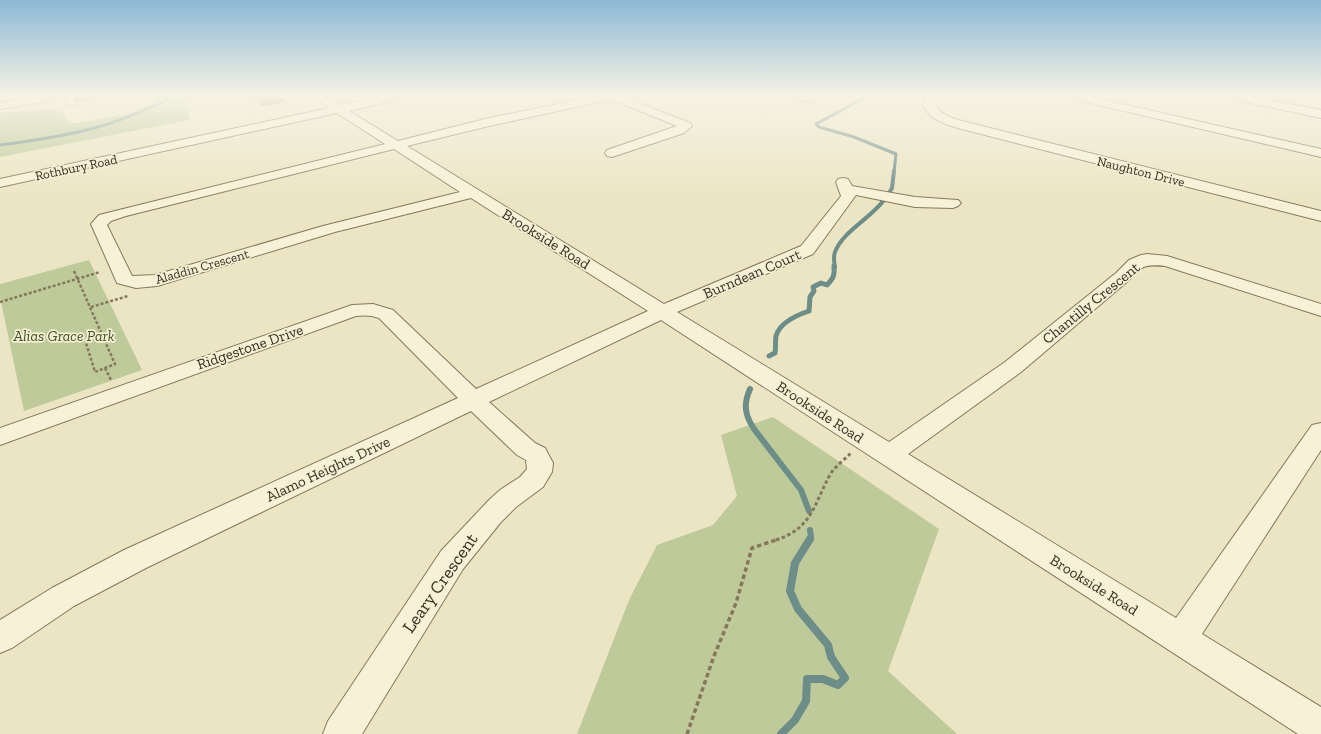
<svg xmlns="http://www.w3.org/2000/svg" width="1321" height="734" font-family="'Zilla Slab',serif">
<rect width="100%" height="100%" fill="#ece5c4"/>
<path fill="#beca99" d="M160 97H188L189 120 0 157V113L53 109 63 113 70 123H79L135 112Z
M89 260 142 370 24 411 0 297V284Z
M773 417 939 529 888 671 957 734H577L629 600 657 545 713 525 737 496 721 435Z"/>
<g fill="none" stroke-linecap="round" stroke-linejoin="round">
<path stroke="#6d8d89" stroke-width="3" d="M866 97 816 124 819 127 854 137 896 154 894 172
M0 145C30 141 61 137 90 129 119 122 146 110 173 97"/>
<path stroke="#6d8d89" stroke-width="4" d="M889 193 892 188 894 171
M835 267C834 262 833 257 835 252 842 232 871 218 884 200"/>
<path stroke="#6d8d89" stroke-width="5" d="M769 356 775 353C776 348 775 342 776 336 780 322 797 315 809 311L810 297 814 291 813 287 821 283 827 285C833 279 835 275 834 266"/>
<path stroke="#6d8d89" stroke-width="6" d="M750 389C743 405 745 415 754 429L801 490 809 511
M809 540 811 537 810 530"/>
<path stroke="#6d8d89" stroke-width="8" d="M781 734 795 720 806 701 807 679H823L838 685 845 678 831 657 828 645 798 609 790 591 795 563 810 539"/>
<g stroke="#86775c" stroke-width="2">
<path id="minor" d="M35 97 55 98 49 101 0 109V103Z
M63 97H73L78 103 76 105H68Z
M314 97H327L340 105 380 97H400L399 99 349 111 398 141 489 118 593 97H624L690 123 692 126 684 133 612 157 607 156 605 153 607 150 677 126 618 102H599L489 126 407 146 664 304 801 246 841 196 836 182 838 179 843 178 848 179 852 186 915 197 958 200 961 203 958 206 953 208 915 207 856 195 813 254 677 312 889 442 1005 362 1116 273 1129 260 1141 255 1147 254 1167 256 1321 304V316L1165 266C1143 264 1143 266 1128 281L1021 372 908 454 1176 618 1312 425 1321 423V450L1202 634 1321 707V734H1298L661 320 489 402 535 443 545 448 553 463 552 472 543 487 516 507 501 522 463 569 362 734H323L328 721 441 551 489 500 500 490 520 477 527 469 526 460 517 455 471 411 146 568 74 606 12 648 0 653V620L52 588 124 550 458 398 379 318C371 315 364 315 356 316L0 445V428L352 305 373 304 393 310 476 389 648 311 471 198 335 232 157 286 136 288 117 283 91 224 99 215 385 144 337 113 0 187V179L329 108ZM394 149 460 192 323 226 155 275 132 276 107 225 111 221 126 216Z
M791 97H816L818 99 812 102 793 99Z
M927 97H937L935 104C940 115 952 118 962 121L1321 211V221L954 127C940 122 929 118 923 104Z
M1071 97H1091L1321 149V157L1077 100Z
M1229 97H1252L1321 110V118L1235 100Z"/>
</g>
<path stroke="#86775c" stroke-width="2.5" stroke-dasharray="3 2" stroke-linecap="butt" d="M74 271 115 364 95 372 86 343
M0 302 100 272
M91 307 128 296
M105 368 111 380"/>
<path stroke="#86775c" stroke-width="3" stroke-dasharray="3.5 2.5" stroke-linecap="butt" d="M776 540C813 528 814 503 831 473 836 466 845 459 851 453"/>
<path stroke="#86775c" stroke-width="3.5" stroke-dasharray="4.5 3" stroke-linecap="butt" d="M687 734 714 656 736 603 752 548 779 539"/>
<use href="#minor" fill="#f7f2d7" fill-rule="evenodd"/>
</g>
<path fill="#ad8e6b" d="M246 97H283L284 102 262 106 256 101H255L247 98Z"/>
<path fill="#8d7457" d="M73 97H103L75 102Z
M256 97H283L284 102 262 106 260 100Z"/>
<path fill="#c9a57c" stroke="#8d7457" d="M256 97H275L260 100Z"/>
<linearGradient id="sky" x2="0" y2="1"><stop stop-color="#8db8d6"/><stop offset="0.48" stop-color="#f6f3e4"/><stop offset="1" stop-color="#f6f3e4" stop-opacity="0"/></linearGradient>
<rect width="1321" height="200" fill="url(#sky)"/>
<g text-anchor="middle" stroke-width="3.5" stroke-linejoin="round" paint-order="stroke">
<g font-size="13" fill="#372d1f" stroke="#f4efd4">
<text transform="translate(76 167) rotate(-12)" y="5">Rothbury Road</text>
<text transform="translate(1141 171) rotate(14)" y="5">Naughton Drive</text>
<text transform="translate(202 266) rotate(-16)" y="5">Aladdin Crescent</text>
</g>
<g font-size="15" fill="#372d1f" stroke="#f4efd4">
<text transform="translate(546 239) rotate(32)" y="5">Brookside Road</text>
<text transform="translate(752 274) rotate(-23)" y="5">Burndean Court</text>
<text transform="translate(1091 303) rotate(-39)" y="5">Chantilly Crescent</text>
<text transform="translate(250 347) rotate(-19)" y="5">Ridgestone Drive</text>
<text transform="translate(820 412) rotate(33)" y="5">Brookside Road</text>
<text transform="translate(328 469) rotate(-25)" y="5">Alamo Heights Drive</text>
<text transform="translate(1094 585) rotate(32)" y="5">Brookside Road</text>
</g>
<g font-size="15" font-style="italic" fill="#425226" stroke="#f4efd4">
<text x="64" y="341">Alias Grace Park</text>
</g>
<g font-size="18" fill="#372d1f" stroke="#f4efd4">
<text transform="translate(440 583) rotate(-55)" y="6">Leary Crescent</text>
</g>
</g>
</svg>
